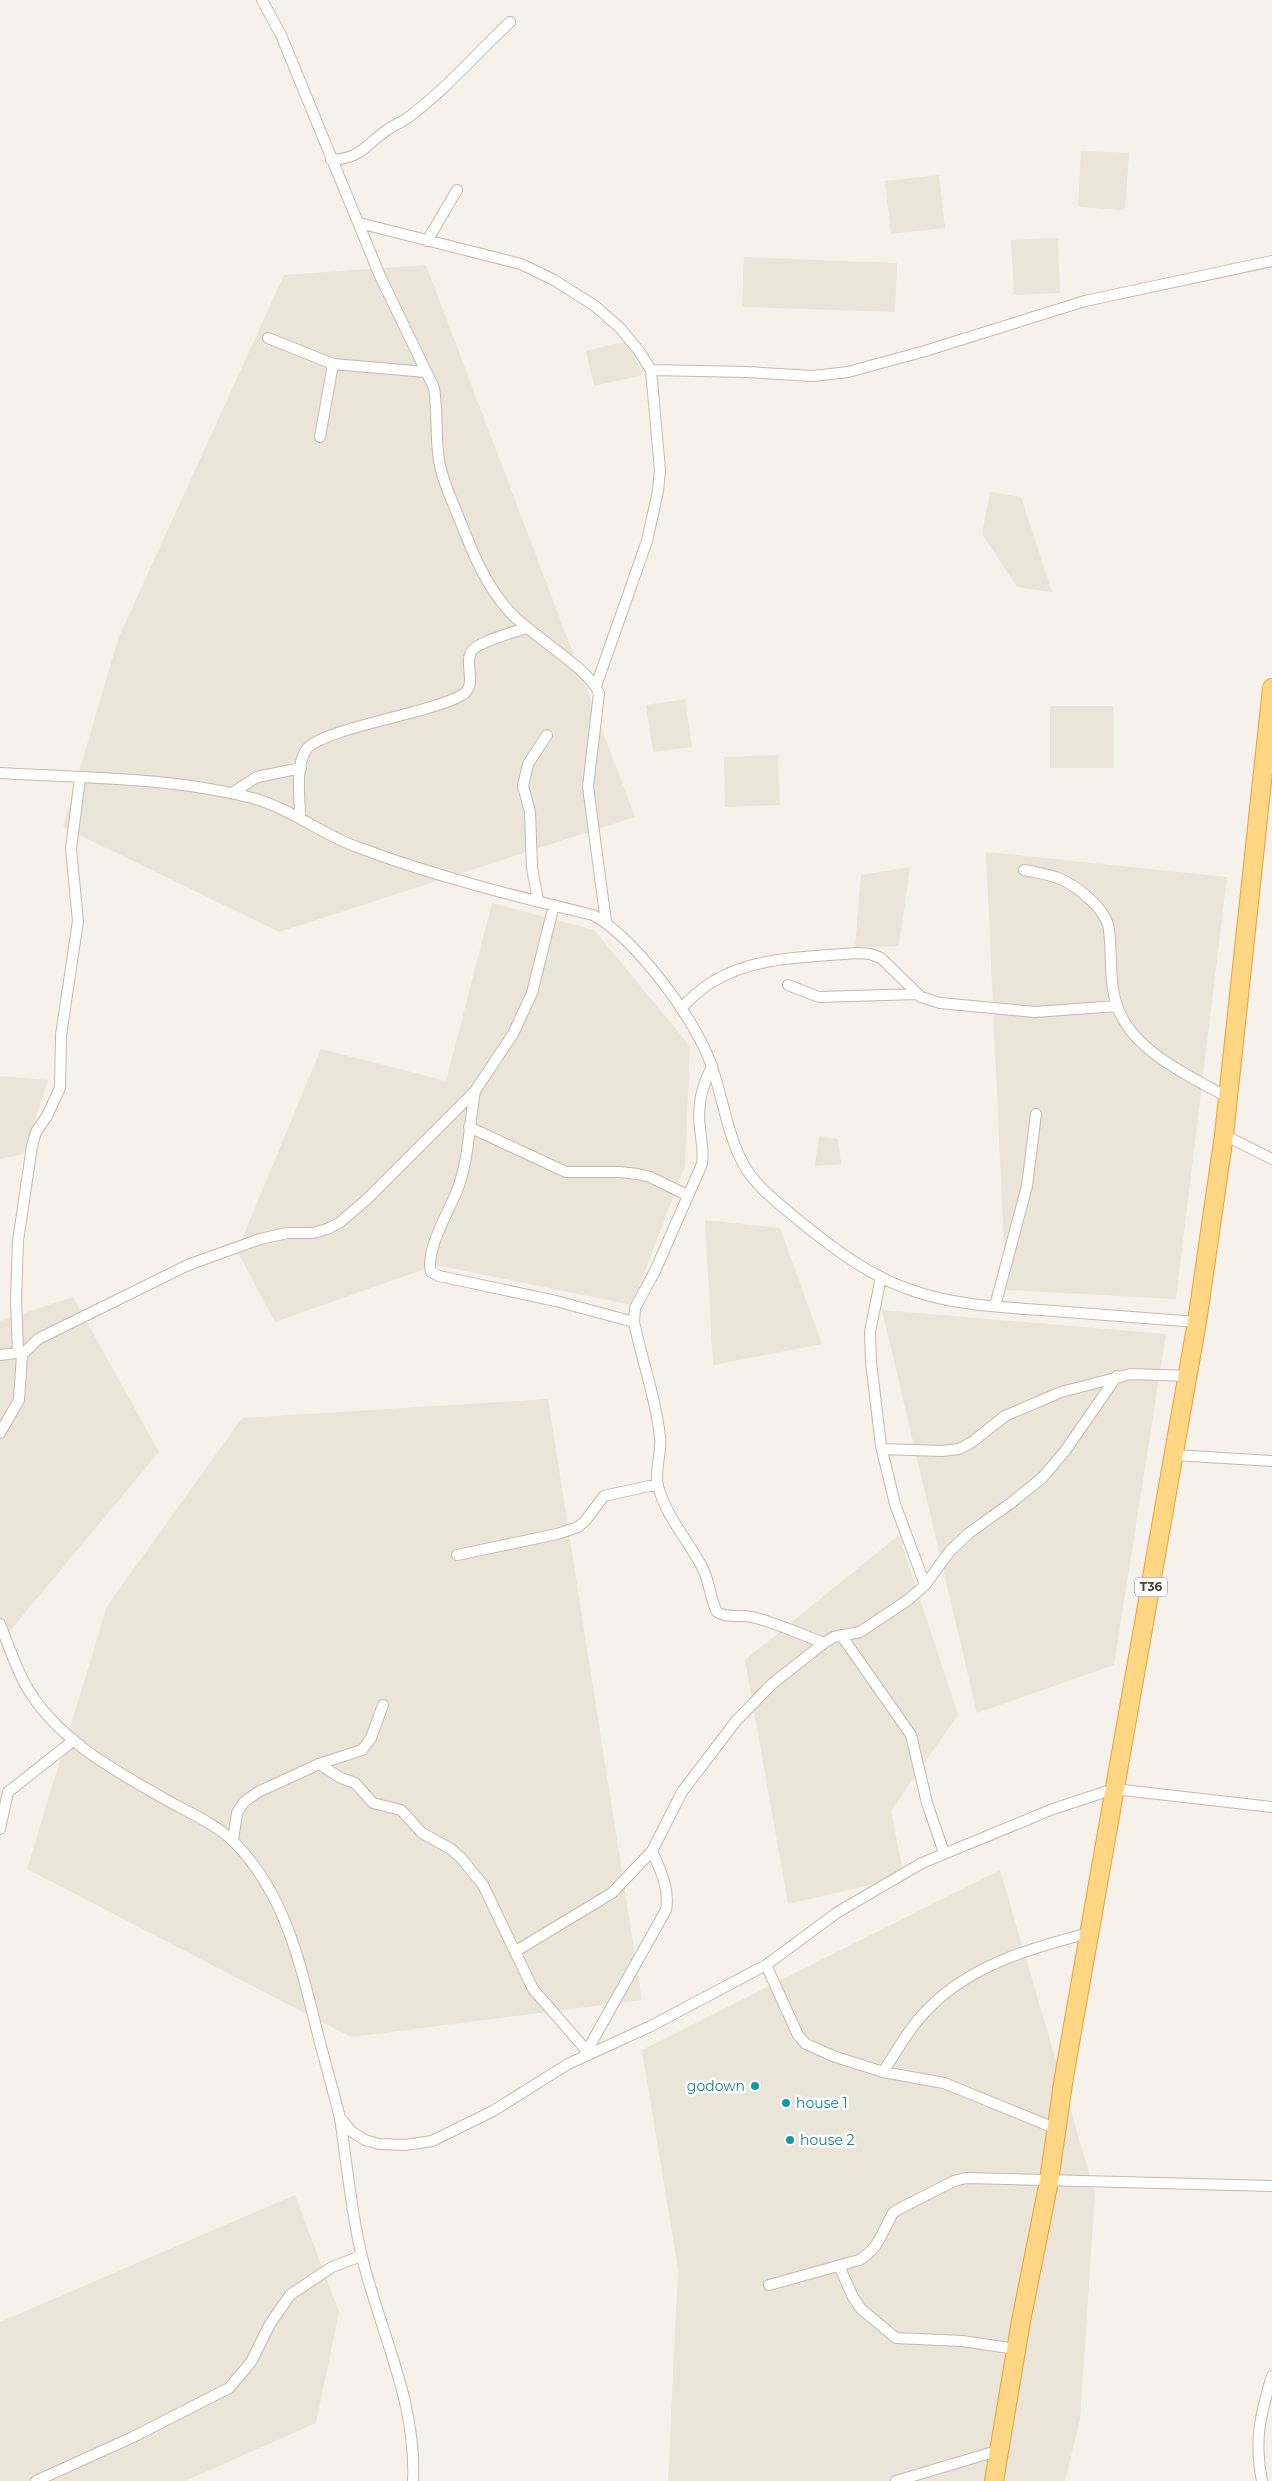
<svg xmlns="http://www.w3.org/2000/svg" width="1272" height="2481" font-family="Montserrat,sans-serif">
<rect width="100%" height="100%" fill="#f6f2eb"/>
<path fill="#eae4d9" d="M1081 151 1129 153 1125 210 1078 207Z
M939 175 945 228 891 234 885 181Z
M1058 238 1060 293 1014 295 1011 240Z
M744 257 897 263 895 312 742 307Z
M426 265 635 817 279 932 63 827 118 639 284 275Z
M626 341 643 375 594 386 586 351Z
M990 492 1021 497 1052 592 1017 587 982 534Z
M685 699 692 747 653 752 646 705Z
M1050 706H1113V768H1050Z
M778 755 780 805 725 807 724 757Z
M986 852 1227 877 1176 1299 1006 1290Z
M910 867 899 946 855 948 861 875Z
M492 903 594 930 690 1046 685 1166 632 1305 436 1265 275 1322 237 1251 321 1049 446 1081Z
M0 1076 48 1080 24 1154 0 1159Z
M819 1136 838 1139 841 1164 815 1166Z
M705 1220 780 1228 822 1344 713 1365Z
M73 1297 159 1452 0 1643V1321Z
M882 1310 1166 1334 1114 1665 977 1713Z
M548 1399 642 2000 351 2037 27 1869 107 1606 242 1418Z
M899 1535 958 1715 891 1811 904 1877 788 1904 745 1660Z
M1000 1870 1095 2193 1080 2420 1065 2481H668L678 2269 642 2050Z
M295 2195 339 2312 316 2423 185 2481H0V2322Z"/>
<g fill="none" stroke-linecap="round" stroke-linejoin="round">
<g stroke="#c2baac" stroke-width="12">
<path id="minor" d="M262 0 281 35 380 276 434 388C438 412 435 436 439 460 442 480 451 498 459 518 472 551 484 583 509 611 530 635 589 668 599 693L588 787 606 922
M331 160C362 158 364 146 387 130 394 125 403 122 410 116 446 89 477 53 510 22
M359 223 521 264 554 280 595 306 620 328 639 351 651 370 660 470 658 491 647 541 596 686
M427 241 457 190
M268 338 333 364 426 372
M651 370 747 372 813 376 848 372 925 351 1085 301 1272 261
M320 437 333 364
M0 773C83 778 171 777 252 798 290 808 321 834 357 847 434 876 514 896 593 915 636 939 694 1018 711 1064 723 1097 727 1136 745 1167 758 1189 782 1206 802 1223 835 1250 873 1278 914 1291 954 1305 999 1307 1041 1310 1093 1314 1145 1318 1197 1322
M232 793 257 777 301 768
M300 817C300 798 295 767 306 750 319 729 432 713 462 695 478 685 464 665 471 652 476 642 515 632 526 628
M1024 870C1035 872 1047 874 1058 878 1076 885 1107 909 1109 930 1113 961 1107 991 1123 1019 1142 1055 1195 1079 1229 1098
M538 900 532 868 530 812 523 786 528 764 547 735
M788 985 819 997 918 994
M681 1008C691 999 702 987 714 981 755 956 810 957 857 953L870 954 881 958 921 997 940 1003 1035 1012 1117 1006
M712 1066C702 1087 697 1104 700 1128 701 1140 704 1151 702 1164L655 1271 635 1308 634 1322C642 1361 656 1398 660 1437 662 1454 654 1469 658 1486 666 1517 689 1541 703 1569 710 1583 710 1599 717 1612 729 1619 740 1614 752 1617 777 1623 800 1634 824 1643
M475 1091C469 1124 469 1162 456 1193 448 1212 425 1252 431 1272L439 1276 556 1301 634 1322
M469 1127 566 1172H620L637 1174 650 1177 687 1195
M1224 1135 1272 1159
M881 1277 870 1332 871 1362 881 1446 895 1504 925 1585
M995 1306 1027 1186 1036 1114
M18 1352 16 1300 18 1241 32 1146 36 1132 47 1116 60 1088 61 1035 78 921 71 849 80 778
M0 1355 23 1352
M0 1433 19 1400 22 1355 38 1339 188 1265 260 1239 287 1233H313L327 1229 339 1223 365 1201 475 1091 513 1034 532 993 554 905
M882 1449 942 1451 959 1449 972 1442 1005 1416 1061 1392 1131 1374 1189 1376
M1175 1455 1272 1461
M457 1555 557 1534 578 1527 585 1521 604 1496 658 1484
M0 1624C8 1644 15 1665 25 1684 55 1738 112 1769 163 1798 187 1812 215 1823 234 1842 283 1891 299 1958 315 2023 323 2055 332 2086 340 2118L351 2131 365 2140 379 2144 405 2145 432 2141 493 2111 568 2064 651 2026 766 1965 838 1912 922 1863 1053 1809 1114 1789 1272 1807
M841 1635 911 1735 927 1803 944 1853
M319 1764 341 1778 355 1783 373 1803 401 1810 422 1833 451 1849 461 1858 483 1885 533 1989 587 2051
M0 1829 8 1792 74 1740
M233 1840 237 1813 244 1802 258 1792 319 1764 362 1750 371 1738 383 1705
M516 1951 612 1893 652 1851 682 1792 736 1721 772 1684 824 1643 834 1637 860 1632 908 1600 925 1585 950 1551 969 1533 1011 1503 1042 1478 1065 1451 1117 1376
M766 1965 798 2035 806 2044 833 2056 883 2072 944 2083 1057 2129
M584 2056 666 1910C670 1889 660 1869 652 1851
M883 2072C897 2051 909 2028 927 2010 970 1965 1031 1948 1089 1933
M340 2118C347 2164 351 2212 362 2257 380 2331 417 2403 413 2481
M839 2266 853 2297 861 2309 896 2338 962 2341 1016 2349
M769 2285 859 2260C879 2249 882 2232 893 2213L897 2210 954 2181 966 2178 1272 2186
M36 2481 133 2437 229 2388 251 2362 270 2324 290 2295 332 2267 361 2256
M896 2481 1000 2450
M1262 2481C1254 2440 1260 2416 1272 2376"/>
</g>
<g stroke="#e6a135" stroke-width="20">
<path id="trunk" d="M994 2481 1021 2321 1049 2181 1064 2077 1197 1322 1224 1135 1272 688"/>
</g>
<use href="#minor" stroke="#fff" stroke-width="10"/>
<use href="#trunk" stroke="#ffd684" stroke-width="18"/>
</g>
<g fill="#0f9aa8" stroke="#fff" stroke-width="2">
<circle cx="755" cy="2086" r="5"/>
<circle cx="786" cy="2103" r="5"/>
<circle cx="790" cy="2140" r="5"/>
</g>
<g text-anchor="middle" stroke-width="5" stroke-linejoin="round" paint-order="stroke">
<rect fill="#fff" stroke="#817b74" stroke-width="1" x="1135" y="1577.5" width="32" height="19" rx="4"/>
<g font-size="12" font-weight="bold" fill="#4b4338">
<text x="1151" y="1591">T36</text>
</g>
<g font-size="14" fill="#0d838f" stroke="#fff" text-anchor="start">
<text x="745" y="2091" text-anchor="end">godown</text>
<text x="796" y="2108">house 1</text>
<text x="800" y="2145">house 2</text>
</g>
</g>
</svg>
